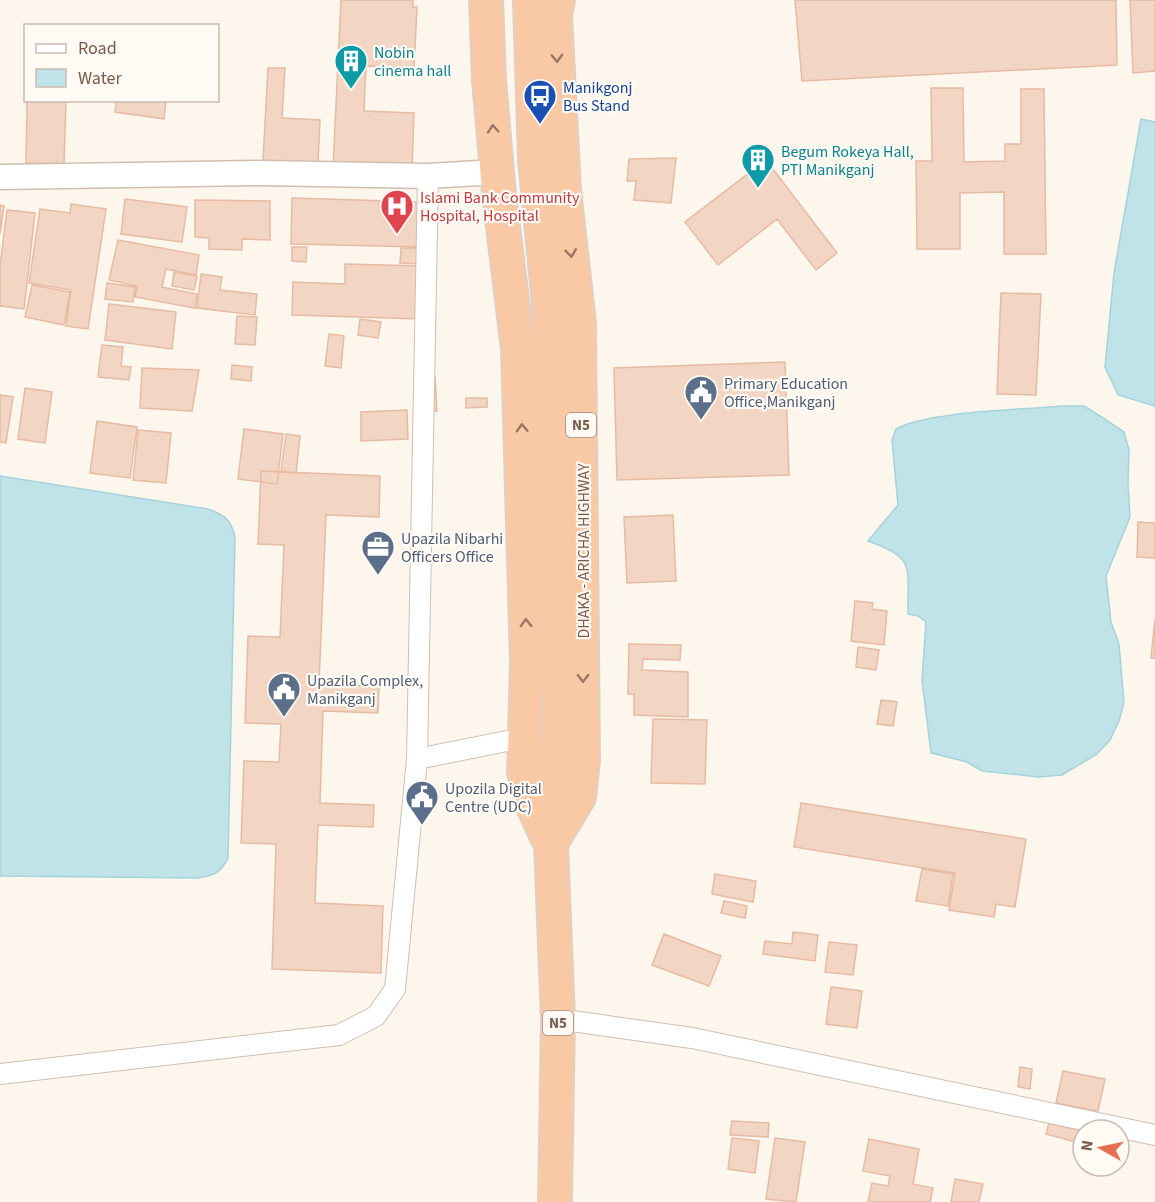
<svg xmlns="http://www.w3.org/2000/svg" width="1155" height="1202" font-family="'Source Sans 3',sans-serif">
<rect width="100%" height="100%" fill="#fdf6ec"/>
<path fill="#bfe3e8" stroke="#a5d3da" stroke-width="1.5" d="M1141 119 1155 122V406L1118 395 1105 367 1114 273Z
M1062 406H1084L1100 416 1124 432 1129 450 1128 483 1130 517 1106 576 1111 622 1119 644 1124 703 1119 721 1110 740 1097 754 1062 775 1039 777 982 771 967 762 931 753 922 680 926 622 918 616 908 614C907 567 917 558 868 541L898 505 892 440 896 429C928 411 1022 410 1062 406Z
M0 476 208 509C225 515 231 520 235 537L228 858C221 873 214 875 199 878L0 876Z"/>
<path fill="#f3d5c3" stroke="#e6bba3" stroke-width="1.5" d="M341 0H413V7H417L414 68 366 66 364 111 414 113 412 172 333 168Z
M795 0H1116L1117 65 802 81Z
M1130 0H1155V71L1133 73Z
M268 68H285L282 118 320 120 318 163 263 161Z
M931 88H963L964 162 1005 161V144H1021V89H1044L1046 254H1004V192L960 193V249H917L916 161H932Z
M27 100H66L64 164 26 163Z
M117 100H166L164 119 115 112Z
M676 158 671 203 634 200 636 181H627L629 159Z
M766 160 837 253 816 270 777 219 718 265 685 222Z
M292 198 422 202 421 247 291 244Z
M125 199 187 207 182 242 121 234Z
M195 200 270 201V240L242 239V250L209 249V238L195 237Z
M71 204 106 209 88 329 66 326 71 290 29 283 40 209 70 213Z
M0 205 4 206 0 234Z
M7 210 35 213 24 309 0 306V266Z
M118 240 199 255 196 275 166 269 162 287 197 294 195 308 135 297 137 286 109 280Z
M292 247H307L306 262 292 261Z
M401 248H421V264L400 263Z
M345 264 423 266 421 319 292 315 293 282 345 284Z
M174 272 197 276 194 290 172 286Z
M201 274 222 277 220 290 257 294 255 315 197 308Z
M107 283 135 287 133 302 105 299Z
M32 285 70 292 64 325 25 317Z
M1001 293 1041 294 1036 395 997 394Z
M109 304 176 312 172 349 105 340Z
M237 316 257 317 255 345 235 344Z
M360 319 381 322 378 338 358 335Z
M329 334 344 336 341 368 325 366Z
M102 345 123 347 121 366 131 367 129 380 98 377Z
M785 362 789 475 617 480 614 368Z
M232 365 252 367 251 381 231 379Z
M142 368 199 370 192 411 140 408Z
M435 377 437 411 425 412 424 378Z
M25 388 52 392 45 443 18 439Z
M0 395 13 397 6 443 0 442Z
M466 398H487V407L466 408Z
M407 410 408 439 361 441V412Z
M97 421 137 427 130 478 90 473Z
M244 429 283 434 277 484 238 479Z
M138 430 171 433 166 483 133 480Z
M286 434 300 436 296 473 281 471Z
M261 471 380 476 379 517 326 515 319 684 379 686 378 713 323 711 320 803 374 805 373 827 318 825 315 903 383 906 381 973 272 969 276 844 241 843 244 761 279 762 281 724 245 723 248 636 280 637 284 545 258 544Z
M673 515 676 581 627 583 624 517Z
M1138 522 1155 523V558L1137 557Z
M855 601 873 603 872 609 887 611 884 645 851 641Z
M1155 619V658H1151Z
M629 644 681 645 680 660 643 659 642 670 688 672V717L634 715V694H628Z
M858 647 879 650 876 670 856 667Z
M881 700 897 702 893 726 877 724Z
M653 719 707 720 705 784 651 783Z
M801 803 1026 839 1015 907 996 904 994 917 949 910 955 873 794 847Z
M922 869 953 874 948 906 916 901Z
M715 874 756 881 753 902 712 894Z
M724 901 747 906 745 918 721 913Z
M793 932 818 935 815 961 763 954 765 941 792 944Z
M664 934 721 956 709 986 652 965Z
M829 942 857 945 853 975 825 972Z
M831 987 862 991 857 1028 826 1024Z
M1020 1067 1032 1069 1030 1089 1018 1087Z
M1063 1071 1105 1079 1098 1111 1056 1103Z
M732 1121 769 1123 768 1137 730 1135Z
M1049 1123 1083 1131V1144L1046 1134Z
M732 1138 759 1141 755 1173 728 1169Z
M775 1138 805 1142 796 1202 766 1199Z
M869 1139 919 1149 913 1184 933 1188 930 1202H868L872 1183 888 1186 890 1176 863 1171Z
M955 1179 983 1184 979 1202H951Z"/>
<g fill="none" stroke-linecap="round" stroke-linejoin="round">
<g stroke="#d1beb0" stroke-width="22">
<path id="minor" d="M417 759 527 737
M558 1019 692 1038 1155 1135
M0 1074 339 1035 376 1016 395 989 417 759 428 176"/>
</g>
<g stroke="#d1beb0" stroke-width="27">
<path id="tertiary" d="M0 177 261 173 428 176 497 172"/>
</g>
<g stroke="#dad1cd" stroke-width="36">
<path id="trunk" d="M486 0 489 80 499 194 518 349 527 663 524 772 533 806 547 837
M530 0 535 160 549 304 560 649V720L551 844 558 1019 555 1202
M553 840 579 797 583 760 579 323 564 190 555 16 558 0"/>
</g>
<use href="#minor" stroke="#fff" stroke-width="20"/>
<use href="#tertiary" stroke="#fff" stroke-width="24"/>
<use href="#trunk" stroke="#f9c8a4" stroke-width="33"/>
</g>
<defs><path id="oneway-chevron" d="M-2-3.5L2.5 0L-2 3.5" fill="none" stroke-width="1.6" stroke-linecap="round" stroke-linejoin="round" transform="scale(1.5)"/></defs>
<g stroke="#9a7763">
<use href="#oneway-chevron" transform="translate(557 58) rotate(88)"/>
<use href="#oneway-chevron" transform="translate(493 129) rotate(-95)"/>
<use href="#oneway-chevron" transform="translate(571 253) rotate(83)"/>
<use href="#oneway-chevron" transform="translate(522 428) rotate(-93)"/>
<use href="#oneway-chevron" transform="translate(526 623) rotate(-91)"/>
<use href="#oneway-chevron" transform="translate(583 678) rotate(90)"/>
</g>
<defs>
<g id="building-pin" transform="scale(1.725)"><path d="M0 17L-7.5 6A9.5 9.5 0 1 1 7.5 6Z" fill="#0f9aa8" stroke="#fffaf3"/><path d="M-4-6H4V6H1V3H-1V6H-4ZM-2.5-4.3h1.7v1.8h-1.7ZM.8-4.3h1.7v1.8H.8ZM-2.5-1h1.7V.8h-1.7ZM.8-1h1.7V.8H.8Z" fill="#fff"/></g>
<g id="bus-pin" transform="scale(1.725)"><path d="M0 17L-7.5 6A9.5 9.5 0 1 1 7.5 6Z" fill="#1a4fb4" stroke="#fffaf3"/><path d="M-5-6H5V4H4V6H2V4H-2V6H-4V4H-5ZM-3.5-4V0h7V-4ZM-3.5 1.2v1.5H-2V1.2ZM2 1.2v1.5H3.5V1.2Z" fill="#fff"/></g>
<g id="hospital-pin" transform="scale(1.725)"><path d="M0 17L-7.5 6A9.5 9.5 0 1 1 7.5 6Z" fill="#e0444e" stroke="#fffaf3"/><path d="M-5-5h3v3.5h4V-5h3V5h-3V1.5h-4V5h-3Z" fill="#fff"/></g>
<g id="civic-pin" transform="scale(1.725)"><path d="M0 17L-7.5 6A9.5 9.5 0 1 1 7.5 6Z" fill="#5c6f8a" stroke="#fffaf3"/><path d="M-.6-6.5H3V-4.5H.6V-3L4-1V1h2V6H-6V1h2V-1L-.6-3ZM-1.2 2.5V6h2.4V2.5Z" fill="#fff"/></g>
<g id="office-pin" transform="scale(1.725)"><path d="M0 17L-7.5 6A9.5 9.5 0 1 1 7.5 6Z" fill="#5c6f8a" stroke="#fffaf3"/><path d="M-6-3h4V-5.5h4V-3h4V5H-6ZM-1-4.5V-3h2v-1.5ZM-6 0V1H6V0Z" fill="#fff"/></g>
</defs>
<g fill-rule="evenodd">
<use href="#building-pin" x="351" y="61"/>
<use href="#bus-pin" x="540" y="96"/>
<use href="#building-pin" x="758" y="160"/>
<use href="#hospital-pin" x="397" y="206"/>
<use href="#civic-pin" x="701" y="392"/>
<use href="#office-pin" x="378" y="547"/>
<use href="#civic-pin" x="284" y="689"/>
<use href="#civic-pin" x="422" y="797"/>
</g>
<g text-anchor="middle" stroke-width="4.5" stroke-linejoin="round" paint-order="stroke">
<g fill="#fffaf3" stroke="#a28b7f" stroke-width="1.5">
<rect x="566" y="413" width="30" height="24" rx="4.5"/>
<rect x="543" y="1011" width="30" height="24" rx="4.5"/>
</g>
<g font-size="15" font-weight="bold" fill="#7a5c4d">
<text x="581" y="430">N5</text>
<text x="558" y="1028">N5</text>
</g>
<g font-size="16" fill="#0d838f" stroke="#fffaf3" text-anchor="start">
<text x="374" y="58">Nobin<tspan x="374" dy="18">cinema hall</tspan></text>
<text x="781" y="157">Begum Rokeya Hall,<tspan x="781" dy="18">PTI Manikganj</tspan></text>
</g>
<g font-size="16" fill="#164399" stroke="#fffaf3" text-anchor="start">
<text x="563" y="93">Manikgonj<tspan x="563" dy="18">Bus Stand</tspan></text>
</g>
<g font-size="16" fill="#be3a42" stroke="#fffaf3" text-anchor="start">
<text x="420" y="203">Islami Bank Community<tspan x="420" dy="18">Hospital, Hospital</tspan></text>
</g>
<g font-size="16" fill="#4e5e75" stroke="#fffaf3" text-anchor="start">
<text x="724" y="389">Primary Education<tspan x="724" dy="18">Office,Manikganj</tspan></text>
<text x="401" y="544">Upazila Nibarhi<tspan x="401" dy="18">Officers Office</tspan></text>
<text x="307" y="686">Upazila Complex,<tspan x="307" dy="18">Manikganj</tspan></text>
<text x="445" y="794">Upozila Digital<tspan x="445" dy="18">Centre (UDC)</tspan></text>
</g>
<g font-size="16" fill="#7a5c4d" stroke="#fffaf3">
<text transform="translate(583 551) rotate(-90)" y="6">DHAKA - ARICHA HIGHWAY</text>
</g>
</g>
<rect x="24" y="24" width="195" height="78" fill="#fffaf3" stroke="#cabbb1" stroke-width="1.5"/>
<rect x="36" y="44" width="30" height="9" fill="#ffffff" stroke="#cabbb1" stroke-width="1.5"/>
<text x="78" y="54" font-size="18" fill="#7a5c4d">Road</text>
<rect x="36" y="69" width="30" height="18" fill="#bfe3e8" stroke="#cabbb1" stroke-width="1.5"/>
<text x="78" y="84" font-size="18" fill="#7a5c4d">Water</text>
<g transform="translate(1101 1148) rotate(279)"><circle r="28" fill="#fffaf3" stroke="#cabbb1" stroke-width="1.5"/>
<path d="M0-4.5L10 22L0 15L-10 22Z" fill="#e76f51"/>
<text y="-9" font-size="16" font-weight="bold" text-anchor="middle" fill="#7a5c4d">N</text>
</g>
</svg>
